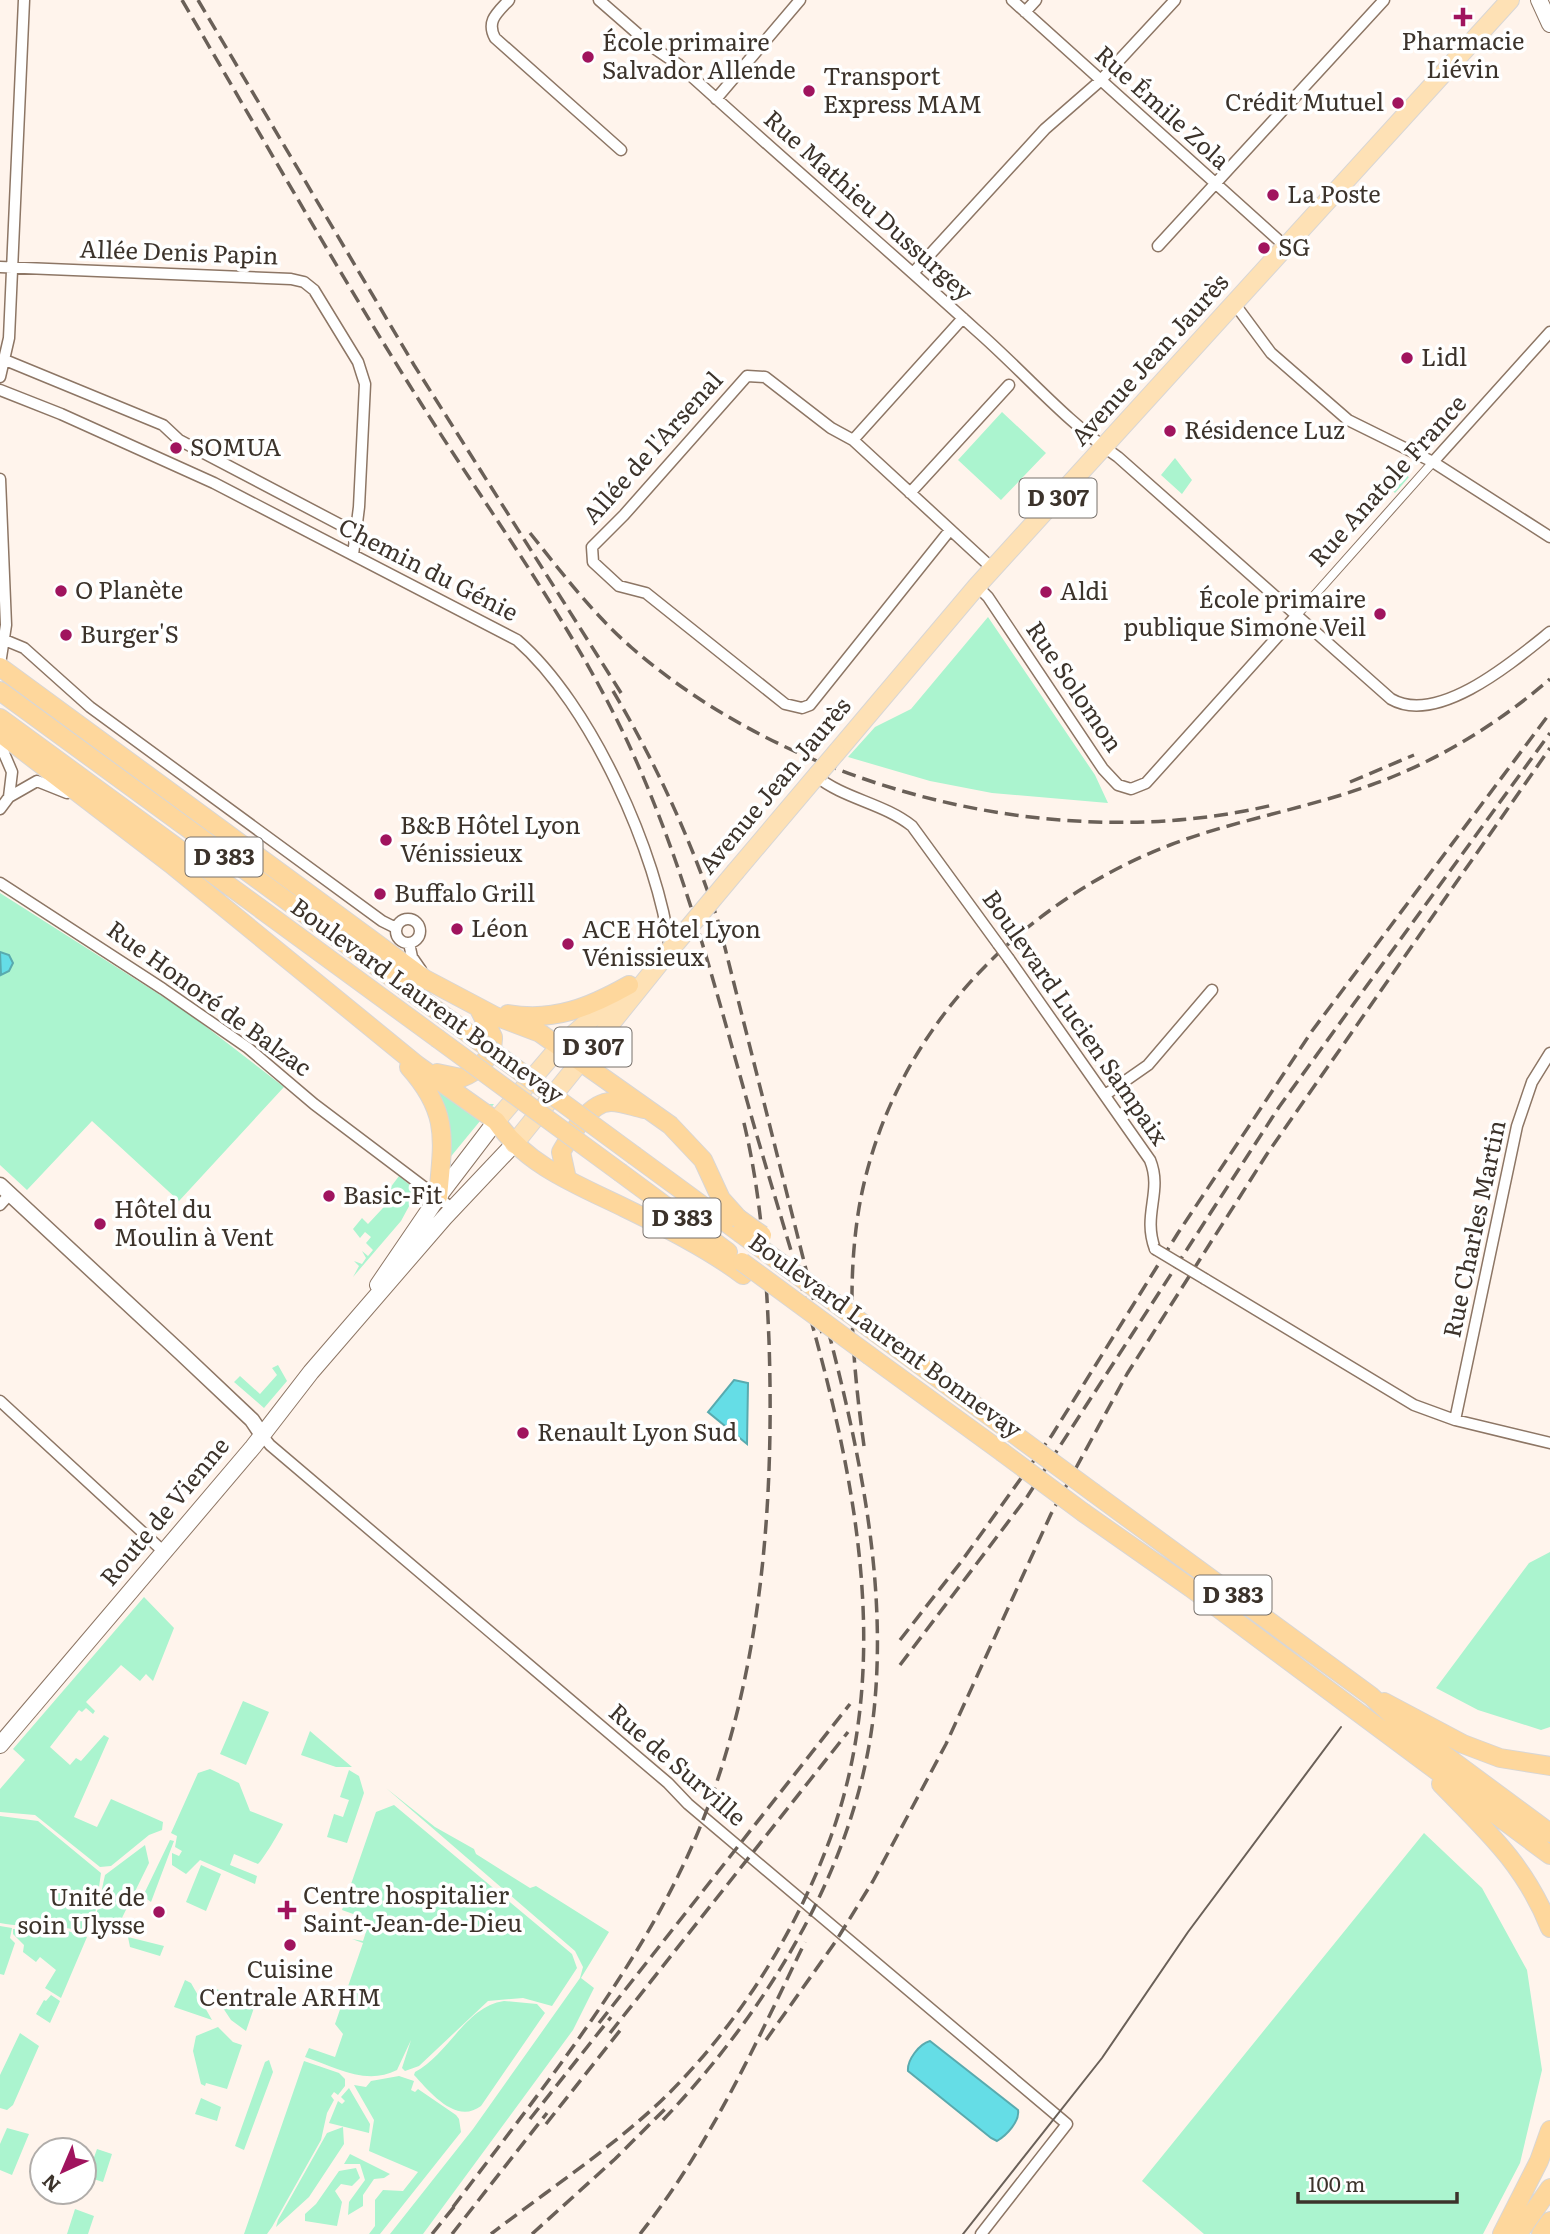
<svg xmlns="http://www.w3.org/2000/svg" width="1550" height="2234" font-family="Literata,serif">
<rect width="100%" height="100%" fill="#fff4ec"/>
<path fill="#abf4cf" d="M1002 412 1046 453 1001 500 958 460Z
M1175 458 1192 480 1182 494 1161 475Z
M1397 471 1409 477 1395 493 1385 483Z
M988 617 1095 775 1108 803 992 793 930 781 848 757 875 727 911 709Z
M0 893 187 1012 284 1087 179 1201 92 1121 27 1190 0 1165Z
M431 1083 469 1104H494L448 1160Z
M399 1176 411 1186 414 1197 401 1221 353 1277 359 1266 354 1261 362 1264 366 1258 362 1251 368 1256 373 1250 366 1243 371 1237 365 1232 360 1238 353 1229 362 1218 368 1224 396 1194 390 1188Z
M278 1365 287 1381 264 1408 234 1382 240 1376 260 1394 277 1375 272 1368Z
M1550 1552V1727L1541 1730 1478 1710 1436 1688 1529 1563Z
M144 1597 174 1628 153 1681 146 1674 140 1681 121 1665 86 1702 95 1711 93 1714 86 1708 82 1712 79 1710 50 1747 70 1765 76 1758 81 1761 104 1735 109 1738 74 1817 97 1827 111 1799 163 1822 162 1830 149 1835 111 1866 100 1867 35 1815 0 1812V1789L25 1760 13 1749Z
M243 1701 269 1712 246 1765 220 1754Z
M310 1731 352 1767H336L301 1755Z
M210 1769 239 1783 250 1811 283 1824C281 1830 262 1861 258 1864L234 1854 230 1865 257 1876 255 1884 200 1860 186 1874 172 1865V1853L179 1856 182 1851 175 1847 177 1836 171 1833 198 1773Z
M349 1770 359 1776 364 1793 347 1843 327 1837 334 1814 343 1817 349 1800 340 1797Z
M386 1788 435 1827 474 1849 476 1854 530 1888 536 1886 609 1932 581 1978 594 1988 573 2030 423 2234H390L473 2129 580 1978 583 1967 575 1951Z
M394 1805 572 1954 577 1968 552 2006 523 1998 488 2001 419 2066 405 2071 402 2068 411 2040 397 2070C366 2086 335 2067 305 2057L309 2048 335 2057 343 2034 335 2024 363 1943 352 1939 363 1941 370 1920 342 1910 376 1812Z
M0 1816 38 1821 101 1873 95 1916 88 1934C59 1922 31 1929 0 1923Z
M1424 1833 1482 1888 1527 1970 1542 2070 1520 2163 1483 2234H1204L1142 2181Z
M170 1840 174 1841 151 1902 143 1896Z
M145 1845 149 1863 117 1928 112 1926 110 1933 105 1931 103 1934 93 1930 105 1875Z
M201 1865 221 1874 206 1911 186 1902Z
M0 1926 12 1928 10 1938 15 1943 4 1975 0 1974Z
M58 1928 87 1937 61 1998 45 1988 56 1970 40 1957 36 1962 23 1952 24 1945 13 1934V1929Z
M128 1937 164 1946 160 1956 130 1947Z
M185 1980 191 1983 212 2020 174 2007Z
M216 1989 256 2002 246 2031 231 2020 213 1993Z
M51 1995 60 2001 50 2023 36 2014 44 2000 46 2001Z
M504 2001 537 2004 545 2013 481 2106C456 2125 430 2092 414 2075L415 2072C448 2055 466 2006 504 2001Z
M218 2027 233 2042 242 2045 227 2089 206 2083 205 2086 201 2084 193 2051 196 2036Z
M20 2033 39 2046 13 2105 7 2110 0 2108V2075Z
M269 2060 273 2072 244 2150 235 2146 265 2062Z
M304 2061 339 2073 345 2079V2086L338 2095 334 2092 331 2096 334 2100 327 2113 321 2140 272 2227 267 2234H244Z
M399 2076 414 2081 411 2090 415 2092 418 2089 456 2115 459 2119 461 2132 380 2234H369L375 2226V2200L383 2190 403 2191 418 2172 369 2151 374 2120 354 2085 366 2087 371 2081Z
M349 2088 370 2124 369 2133 329 2123 338 2101 342 2104 345 2101 341 2097Z
M201 2098 221 2107 217 2121 195 2114Z
M343 2127 344 2144 309 2197 276 2227 278 2220 327 2133Z
M7 2128 29 2134 12 2175 0 2170V2144Z
M97 2149 112 2154 103 2182 87 2177Z
M350 2154 390 2174 384 2178 374 2179 363 2195V2206L348 2215 349 2202 365 2180 360 2164H344Z
M356 2168 360 2178 352 2186 341 2184 335 2191 342 2202 337 2226 305 2221V2214L316 2204 339 2171Z
M75 2209 94 2216 88 2234H67Z"/>
<path fill="#65dde6" stroke="#59aaae" stroke-width="2" d="M0 952 9 955 13 963 9 971 1 975Z
M734 1380 748 1383 747 1444 708 1412Z
M930 2041 1018 2110C1020 2121 1007 2135 997 2141L991 2138 908 2071C907 2060 919 2044 930 2041Z"/>
<g fill="none" stroke-linecap="round" stroke-linejoin="round">
<g stroke="#8d7665" stroke-width="10">
<path id="pedestrian" d="M1296 616 1433 462"/>
</g>
<g stroke="#8d7665" stroke-width="13">
<path id="minor" d="M509 0C497 13 486 21 495 38L621 150
M599 0 654 48 679 65C777 154 878 241 976 330 1024 372 1064 420 1118 457L1391 699C1438 726 1514 661 1550 632
M1012 0 1285 246
M1025 12 1036 0
M716 99 800 0
M1158 246 1384 0
M0 267 291 279 304 282 314 290 358 362 365 384 359 507 353 555
M913 273 1045 129 1100 81 1175 0
M1234 303 1271 353 1348 420 1433 462 1550 537
M5 360 163 425 179 440 356 533
M0 377 9 338 24 0
M0 390 61 414 214 483 517 640C591 704 658 854 670 950
M853 440 993 569
M1433 462 1550 332
M0 479 6 625 0 664
M910 493 1009 385
M950 530 810 705 802 708 785 704 646 593 619 586 593 562 592 547 624 515 747 376 765 377 831 428 853 440 963 318
M977 586 988 597 1103 769 1118 785 1131 789 1146 783 1296 616
M0 638 24 648 90 707 382 921 396 928
M0 744 12 772 9 797
M816 776C844 799 883 803 912 826L998 944
M0 809 9 797 37 781 67 793
M0 883 163 989 248 1048 314 1104 453 1209
M396 931a12 12 0 1 1 24 0a12 12 0 1 1-24 0Z
M409 943 412 957 421 970
M1009 959 1150 1160C1163 1192 1142 1214 1155 1249
M1105 1095 1148 1065 1212 990
M0 1205 10 1194
M1205 1279 1414 1405 1455 1420 1550 1443
M0 1401 164 1552
M1455 1420 1517 1126 1532 1082 1550 1053
M262 1435 270 1445 668 1783 688 1804 1067 2124 981 2234"/>
</g>
<g stroke="#8d7665" stroke-width="17">
<path id="tertiary" d="M0 1185 180 1352 252 1420 262 1435"/>
</g>
<g stroke="#8d7665" stroke-width="18">
<path id="secondary" d="M1539 0 1550 24
M378 1285 438 1197 496 1121
M0 1745 253 1447 311 1372 444 1218 514 1144"/>
</g>
<g stroke="#d8d6d5" stroke-width="20">
<path id="primary" d="M836 753 977 586 1510 0
M736 871 818 774
M496 1121 560 1046 620 994
M514 1144 670 950"/>
</g>
<g stroke="#d8d6d5" stroke-width="20">
<path id="trunk" d="M0 667 425 979 495 1016 540 1033 670 1125 703 1160 721 1199 738 1218
M0 691 450 1020
M0 718 437 1038
M0 733 171 864 417 1065 496 1121C527 1166 578 1185 625 1208 666 1228 707 1248 743 1275
M508 1014C554 1022 590 1007 629 985
M409 1067C450 1113 443 1140 438 1197
M437 1073 461 1078C478 1072 494 1056 493 1037L479 1009
M635 1156 740 1233
M621 1173 728 1252
M567 1179 561 1152C571 1135 589 1102 611 1102 622 1102 634 1107 644 1109
M868 1327 1014 1434
M870 1356 1002 1452
M1094 1493 1371 1696 1396 1719 1550 1833
M1084 1513 1191 1588 1550 1855
M1384 1702 1463 1744 1500 1758 1550 1766
M1441 1784C1487 1831 1525 1865 1550 1928
M1502 2234 1539 2161 1550 2130
M1518 2234 1550 2188
M1541 2234 1550 2221"/>
</g>
<use href="#pedestrian" stroke="#fff" stroke-width="8"/>
<use href="#minor" stroke="#fff" stroke-width="10"/>
<use href="#tertiary" stroke="#fff" stroke-width="14"/>
<use href="#secondary" stroke="#fff" stroke-width="16"/>
<use href="#primary" stroke="#fee1b5" stroke-width="18"/>
<use href="#trunk" stroke="#fed79c" stroke-width="18"/>
<path stroke="#6a6058" stroke-width="2" d="M963 2234 1102 2058 1188 1932 1341 1727"/>
<path stroke="#6a6058" stroke-width="3.5" stroke-dasharray="14 7" stroke-linecap="butt" d="M182 0C261 135 338 272 422 405 487 508 561 609 616 718 679 844 713 980 751 1115 817 1348 919 1608 827 1847 792 1939 733 2032 661 2101 609 2150 548 2190 491 2234
M198 0 414 365 623 696
M530 533C562 573 593 614 632 648 798 792 1059 856 1273 805
M613 691C657 765 692 842 719 924L822 1333
M1350 782 1414 755
M864 1446C853 1367 846 1287 859 1208 888 1040 1014 905 1170 845 1235 820 1305 809 1371 785 1436 762 1498 724 1550 679
M900 1640 961 1562 1052 1435 1178 1233 1312 1031 1550 713
M900 1665 1027 1497 1279 1107 1550 733
M599 2023 850 1704
M610 2033 848 1732
M766 2040 836 1941 873 1881 946 1744 1051 1514 1127 1374 1267 1154 1550 748
M530 2119 611 2017
M663 2120C770 2008 862 1857 875 1700 886 1573 858 1445 826 1322
M546 2124 622 2028
M453 2207C530 2105 622 1990 678 1876 759 1713 775 1521 769 1341 766 1267 761 1192 743 1119
M432 2234 458 2202
M452 2234 547 2113
M532 2234 615 2159 667 2107
M640 2234C710 2146 756 2043 805 1942"/>
<g stroke="#8d7665" stroke-width="13" stroke-linecap="butt">
<path id="minor-bridge" d="M998 944 1009 959
M1155 1249 1205 1279"/>
</g>
<g stroke="#d8d6d5" stroke-width="20" stroke-linecap="butt">
<path id="primary-bridge" d="M818 774 836 753
M670 950 736 871"/>
</g>
<g stroke="#d8d6d5" stroke-width="20" stroke-linecap="butt">
<path id="trunk-bridge" d="M450 1020 635 1156
M437 1038 621 1173
M738 1218 762 1235
M740 1233 868 1327
M742 1262 870 1356
M1014 1434 1094 1493
M1002 1452 1084 1513"/>
</g>
<use href="#minor-bridge" stroke="#fff" stroke-width="10"/>
<use href="#primary-bridge" stroke="#fee1b5" stroke-width="18"/>
<use href="#trunk-bridge" stroke="#fed79c" stroke-width="18"/>
</g>
<g fill="#a0145e" stroke="#fff" stroke-width="2.5">
<path d="M1459.5 6.5h7v7h7v7h-7v7h-7v-7h-7v-7h7z"/>
<circle cx="588" cy="57" r="7"/>
<circle cx="809" cy="91" r="7"/>
<circle cx="1398" cy="103" r="7"/>
<circle cx="1273" cy="195" r="7"/>
<circle cx="1264" cy="248" r="7"/>
<circle cx="1407" cy="358" r="7"/>
<circle cx="1170" cy="431" r="7"/>
<circle cx="176" cy="448" r="7"/>
<circle cx="61" cy="591" r="7"/>
<circle cx="1046" cy="592" r="7"/>
<circle cx="1380" cy="614" r="7"/>
<circle cx="66" cy="635" r="7"/>
<circle cx="386" cy="840" r="7"/>
<circle cx="380" cy="894" r="7"/>
<circle cx="457" cy="929" r="7"/>
<circle cx="568" cy="944" r="7"/>
<circle cx="329" cy="1196" r="7"/>
<circle cx="100" cy="1224" r="7"/>
<circle cx="523" cy="1433" r="7"/>
<path d="M283.5 1899.5h7v7h7v7h-7v7h-7v-7h-7v-7h7z"/>
<circle cx="159" cy="1912" r="7"/>
<circle cx="290" cy="1945" r="7"/>
</g>
<g text-anchor="middle" stroke-width="7" stroke-linejoin="round" paint-order="stroke">
<g fill="#fff" stroke="#76706b" stroke-width="2">
<rect x="1019.5" y="478.5" width="77" height="39" rx="5"/>
<rect x="185.5" y="837.5" width="77" height="39" rx="5"/>
<rect x="554.5" y="1027.5" width="77" height="39" rx="5"/>
<rect x="643.5" y="1198.5" width="77" height="39" rx="5"/>
<rect x="1194.5" y="1575.5" width="77" height="39" rx="5"/>
</g>
<g font-size="23" font-weight="bold" fill="#3c332b">
<text x="1058" y="506">D 307</text>
<text x="224" y="865">D 383</text>
<text x="593" y="1055">D 307</text>
<text x="682" y="1226">D 383</text>
<text x="1233" y="1603">D 383</text>
</g>
<g font-size="24" fill="#3c332b" stroke="#fff" text-anchor="start">
<text x="1463" y="50" text-anchor="middle">Pharmacie<tspan x="1463" dy="28">Liévin</tspan></text>
<text x="602" y="51">École primaire<tspan x="602" dy="28">Salvador Allende</tspan></text>
<text x="823" y="85">Transport<tspan x="823" dy="28">Express MAM</tspan></text>
<text x="1384" y="111" text-anchor="end">Crédit Mutuel</text>
<text x="1287" y="203">La Poste</text>
<text x="1278" y="256">SG</text>
<text x="1421" y="366">Lidl</text>
<text x="1184" y="439">Résidence Luz</text>
<text x="190" y="456">SOMUA</text>
<text x="75" y="599">O Planète</text>
<text x="1060" y="600">Aldi</text>
<text x="1366" y="608" text-anchor="end">École primaire<tspan x="1366" dy="28">publique Simone Veil</tspan></text>
<text x="80" y="643">Burger'S</text>
<text x="400" y="834">B&amp;B Hôtel Lyon<tspan x="400" dy="28">Vénissieux</tspan></text>
<text x="394" y="902">Buffalo Grill</text>
<text x="471" y="937">Léon</text>
<text x="582" y="938">ACE Hôtel Lyon<tspan x="582" dy="28">Vénissieux</tspan></text>
<text x="343" y="1204">Basic-Fit</text>
<text x="114" y="1218">Hôtel du<tspan x="114" dy="28">Moulin à Vent</tspan></text>
<text x="537" y="1441">Renault Lyon Sud</text>
<text x="303" y="1904">Centre hospitalier<tspan x="303" dy="28">Saint-Jean-de-Dieu</tspan></text>
<text x="145" y="1906" text-anchor="end">Unité de<tspan x="145" dy="28">soin Ulysse</tspan></text>
<text x="290" y="1978" text-anchor="middle">Cuisine<tspan x="290" dy="28">Centrale ARHM</tspan></text>
</g>
<g font-size="24" fill="#3c332b" stroke="#fff">
<text transform="translate(1162 108) rotate(42)" y="8">Rue Émile Zola</text>
<text transform="translate(868 206) rotate(42)" y="8">Rue Mathieu Dussurgey</text>
<text transform="translate(179 253) rotate(2)" y="8">Allée Denis Papin</text>
<text transform="translate(1150 360) rotate(-48)" y="8">Avenue Jean Jaurès</text>
<text transform="translate(653 448) rotate(-48)" y="8">Allée de l'Arsenal</text>
<text transform="translate(1388 481) rotate(-48)" y="8">Rue Anatole France</text>
<text transform="translate(428 570) rotate(27)" y="8">Chemin du Génie</text>
<text transform="translate(1074 687) rotate(56)" y="8">Rue Solomon</text>
<text transform="translate(775 786) rotate(-50)" y="8">Avenue Jean Jaurès</text>
<text transform="translate(209 999) rotate(36)" y="8">Rue Honoré de Balzac</text>
<text transform="translate(427 1001) rotate(36)" y="8">Boulevard Laurent Bonnevay</text>
<text transform="translate(1075 1018) rotate(55)" y="8">Boulevard Lucien Sampaix</text>
<text transform="translate(1475 1229) rotate(-78)" y="8">Rue Charles Martin</text>
<text transform="translate(885 1336) rotate(36)" y="8">Boulevard Laurent Bonnevay</text>
<text transform="translate(165 1512) rotate(-50)" y="8">Route de Vienne</text>
<text transform="translate(677 1765) rotate(41)" y="8">Rue de Surville</text>
</g>
</g>
<g transform="translate(63 2171) rotate(224)"><circle r="33" fill="#ffffff" stroke="#b1adaa" stroke-width="2"/>
<path d="M0-5L12 26L0 18L-12 26Z" fill="#a0145e"/>
<text y="-10" font-size="19" font-weight="bold" text-anchor="middle" fill="#3c332b">N</text>
</g>
<path d="M1298 2192v10h159v-10" fill="none" stroke="#3c332b" stroke-width="3.5"/>
<text x="1308" y="2192" font-size="21" fill="#3c332b" stroke="#ffffff" stroke-width="5" paint-order="stroke">100 m</text>
</svg>
